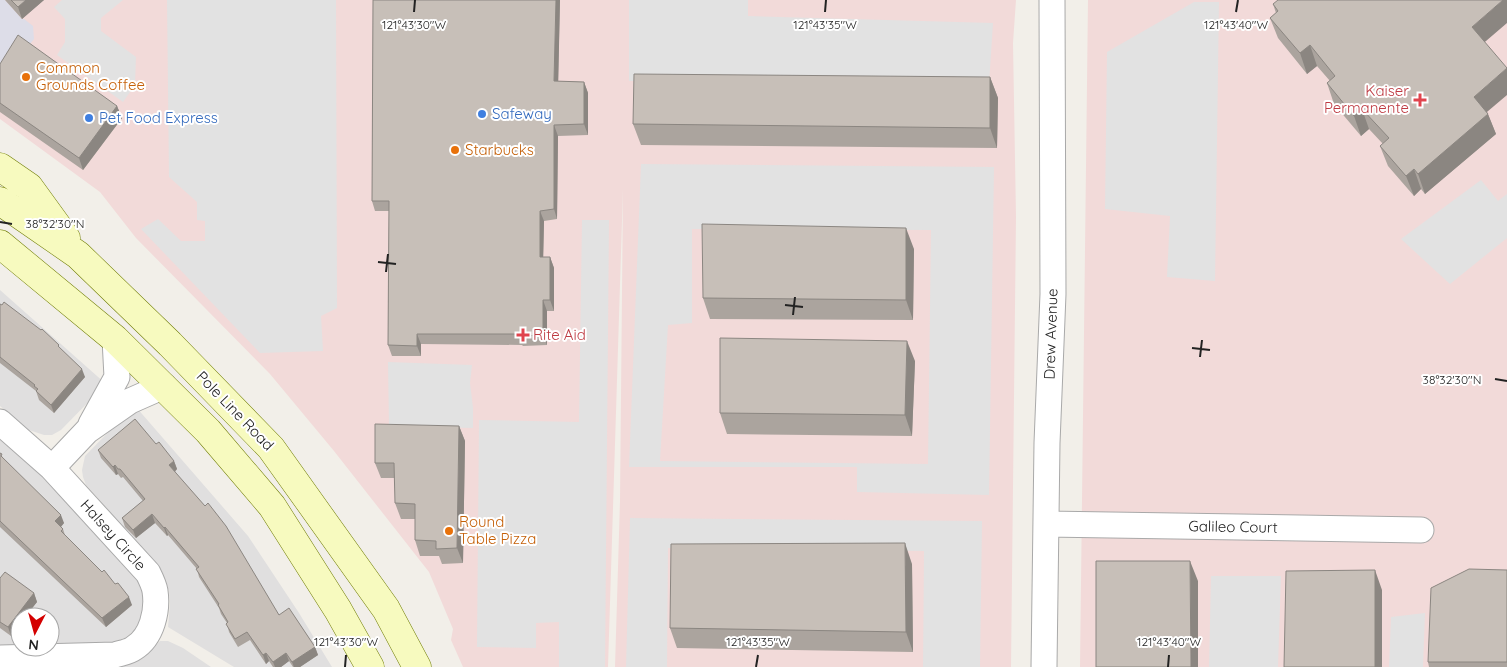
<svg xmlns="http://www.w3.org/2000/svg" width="1507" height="667" font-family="Quicksand,sans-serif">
<rect width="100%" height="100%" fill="#f2efe9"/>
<path fill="#e0dfdf" d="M0 290 106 384 61 430 52 435H44L29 430 0 406Z
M136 407 248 536 299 613 332 667H234L168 627 170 603 169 591 164 578 128 532 86 485 83 477 82 470 85 456 130 410Z
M0 435 42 474 137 579 144 596V608L142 619 137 628 125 638 111 643 50 646V617H20V647L0 648Z
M160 641H168L183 648 211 667H121L135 662 144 657Z"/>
<path fill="#f2dad9" d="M0 0H1016L1013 43 1016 217 1011 667H615L620 501 623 189 608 667H463L451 640 453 629 429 572 334 451 270 374 136 238 100 192 0 119Z
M1088 0H1507V667H1080Z"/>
<path fill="#e2e2e2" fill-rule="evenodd" d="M62 0H123L101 18V31L136 57 135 85 123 102 57 55 65 42V19L54 7Z
M167 0H336L337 308 321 316 323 351 260 353 141 229 158 219 181 241H205V221L197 220V202L169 177Z
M629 0H748V16L993 23 989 84 629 81Z
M1194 2H1219L1215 281 1167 277 1170 216 1105 209 1107 52Z
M641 164 994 167 989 495 857 492V467H629ZM692 229 931 230 928 464 660 461 668 325 692 323Z
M1481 180 1498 201 1507 194V238L1450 284 1401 239Z
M582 220H609L605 667H559V622L536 623V648L477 647 479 420 579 422Z
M388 362 472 365 470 383 473 408V428L389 426Z
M630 518 982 521 980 667H923L924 551 668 548 667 667H626Z
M1211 576H1281L1278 667H1209Z
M1425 613 1423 667H1389L1391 617Z"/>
<path fill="#dddde8" d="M0 0H5L22 19H24L33 26 34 39 27 48 0 74Z"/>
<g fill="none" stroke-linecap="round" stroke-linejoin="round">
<g stroke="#a9a9a9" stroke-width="27">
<path id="street" d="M0 422 52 468 148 573C151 579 154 585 155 591 158 611 152 637 134 648 129 652 121 653 115 655L0 658
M91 424 117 377 115 339
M52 468 87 431 130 401 164 386
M1046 524 1421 530
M1044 667 1047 443 1053 294 1052 0"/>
</g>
<g stroke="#707d05" stroke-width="29">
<path id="secondary" d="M0 167 29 187 66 238
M0 201 78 255 170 344 271 448 386 609 417 667
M0 244 115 339 208 431 272 506 338 610 370 667"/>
</g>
<use href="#street" stroke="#fff" stroke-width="25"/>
<use href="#secondary" stroke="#f7fabf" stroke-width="28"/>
</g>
<path fill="#aba49e" d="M5 0H44L22 19Z
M373 0H560L558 81 584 82 588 93V135L558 136 557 219 544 221 543 257H550L554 268V311H547V345L523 346 522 345 421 344V356H392L388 345 389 211H375L372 201Z
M1273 4 1485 42 1487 112 1496 134 1425 194 1421 189 1414 196 1388 166 1380 146 1383 144 1369 129 1361 136 1334 104 1327 83 1330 81 1317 66 1307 74 1278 38 1270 18 1276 13Z
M0 64 117 106 122 118 83 170 0 112Z
M990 77 998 98 997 148 641 145 633 124Z
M914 249 913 320 710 319 703 298Z
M0 304 61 349 85 377 54 413 39 400 36 391 0 363Z
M915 361 912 436 727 434 720 413Z
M459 426 465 441 463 563 442 564 439 556H420L415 540V519H401L395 503V478H381L375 463Z
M156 444 174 461 177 469 175 472 279 615 315 647 318 655 300 667H293L289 661 281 667H273L269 661 266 664 250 640 238 647 229 632 227 623 221 614 219 608 199 577 197 569 168 535 167 536 155 523 136 538 125 527 122 518 143 501 123 477 121 478 118 474 116 475 101 458 98 450Z
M0 453 3 458 64 523 61 527 63 529 65 535 132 605 106 627 0 527Z
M912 564 913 652 677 648 670 628Z
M1507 570V667H1429L1428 662Z
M0 578 34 593 37 602 25 617H20V624L11 636 0 628Z"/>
<path fill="#8b8681" d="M26 0H44L22 19 18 7Z
M556 0H560L558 92 554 81Z
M1503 0H1507V23L1479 47 1472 27Z
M1310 45 1317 66 1307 74 1300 53Z
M1507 68V95L1481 117 1474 97Z
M990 77 998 98 997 148 990 128Z
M584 82 588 93V135L584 124Z
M117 106 122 118 83 170 79 158Z
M1362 109 1369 129 1361 136 1354 116Z
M1488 114 1496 134 1425 194 1418 174Z
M554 125 558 136 557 219 554 209Z
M1414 169 1421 189 1414 196 1406 176Z
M540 211 544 221 543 268 540 257Z
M906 228 914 249 913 320 906 300Z
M550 257 554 268V311L550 300Z
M543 300 547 311V345L543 335Z
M417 334 421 344V356L417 346Z
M907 341 915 361 912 436 905 415Z
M82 369 85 377 54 413 51 405Z
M459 426 465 441 463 563 457 548Z
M174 461 177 469 172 474 169 465Z
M115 465 118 474 116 475 113 467Z
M152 514 155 523 136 538 133 530Z
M61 515 64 523 58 530 55 521Z
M165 527 168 535 167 536 164 528Z
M905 543 912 564 913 652 906 632Z
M1190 561 1198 581V667H1191Z
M1375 570 1382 590V667H1375Z
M34 593 37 602 25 617H20V624L11 636 8 627Z
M129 597 132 605 106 627 102 618Z
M315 647 318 655 300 667H294L292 662Z
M266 653 269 661 266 664 263 655Z
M286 653 289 661 281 667H275L273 662Z"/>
<path fill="#c7bfb8" stroke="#8b8681" d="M11 0H26L18 7Z
M373 0H556L554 81 584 82V124L554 125V209L540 211V257H550V300H543V335L519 336V334H417V346L388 345 389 201H372Z
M1278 0H1503L1472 27 1507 68 1474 97 1488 114 1418 174 1414 169 1406 176 1380 146 1389 138 1362 109 1354 116 1327 83 1335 76 1310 45 1300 53 1270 18 1278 11 1273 4Z
M18 35 117 106 79 158 0 103V64Z
M634 74 990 77V128L633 124Z
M702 224 906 228V300L703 298Z
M4 302 41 330 42 329 59 345 58 346 82 369 51 405 36 391 38 389 34 386 35 385 0 357V304L2 305Z
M720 338 907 341 905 415 720 413Z
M135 419 156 444 159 442 174 461 169 465 205 506 208 503 226 526 279 615 289 608 315 647 292 662 286 653 273 662 266 653 263 655 247 632 235 639 226 624 228 622 218 605 219 604 196 569 199 567 165 527 164 528 152 514 133 530 122 518 145 499 120 469H118L115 465 113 467 98 450Z
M375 424 459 426 457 548 436 549V541L415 540V504L395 503 394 463H375Z
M0 453 2 454 1 456 61 515 55 521 63 529 61 531 102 572 104 570 115 584 118 583 129 597 102 618 0 521Z
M905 543 906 632 670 628 671 544Z
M1096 561H1190L1191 667H1096Z
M1469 569 1507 570V662H1428L1431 588Z
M1375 570V667H1284L1286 571Z
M5 572 34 593 8 627 0 622V578Z"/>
<path fill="none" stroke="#222" stroke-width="2" d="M414 12 415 0M825 12 826 0M1236 12 1238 0M0 222 12 224M378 262 396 264M386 272 388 254M785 305 803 307M793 315 795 297M1192 348 1210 350M1200 357 1202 340M1495 379 1507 381M345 667 346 655M756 667 758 655M1168 667 1169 655"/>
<g fill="#e8710a" stroke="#fff" stroke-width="2">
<circle cx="26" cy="77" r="5"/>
<circle cx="455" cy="150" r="5"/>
<circle cx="449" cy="531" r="5"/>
</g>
<g fill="#e0444e" stroke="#fff" stroke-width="2">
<path d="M1417.5 92.5h5v5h5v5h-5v5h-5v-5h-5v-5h5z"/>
<path d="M520.5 327.5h5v5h5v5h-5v5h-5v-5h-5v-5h5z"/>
</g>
<g fill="#3f7fe0" stroke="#fff" stroke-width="2">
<circle cx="482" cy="114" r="5"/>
<circle cx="89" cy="118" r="5"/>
</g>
<g text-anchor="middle" stroke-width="4" stroke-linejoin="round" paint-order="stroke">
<g font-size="15" fill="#c56008" stroke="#fff" text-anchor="start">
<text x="36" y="73">Common<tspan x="36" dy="17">Grounds Coffee</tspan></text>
<text x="465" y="155">Starbucks</text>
<text x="459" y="527">Round<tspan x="459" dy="17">Table Pizza</tspan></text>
</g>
<g font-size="15" fill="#be3a42" stroke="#fff" text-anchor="end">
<text x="1409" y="96">Kaiser<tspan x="1409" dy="17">Permanente</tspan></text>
<text x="533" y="340" text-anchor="start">Rite Aid</text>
</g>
<g font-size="15" fill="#366cbe" stroke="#fff" text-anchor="start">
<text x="492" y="119">Safeway</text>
<text x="99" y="123">Pet Food Express</text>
</g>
<g font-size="15" fill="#222" stroke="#fff">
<text transform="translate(1051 334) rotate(-88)" y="5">Drew Avenue</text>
<text transform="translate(235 411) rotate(46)" y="5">Pole Line Road</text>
<text transform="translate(1233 527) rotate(1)" y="5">Galileo Court</text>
<text transform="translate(113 535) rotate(48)" y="5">Halsey Circle</text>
</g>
</g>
<g font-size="12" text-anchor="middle" fill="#222" stroke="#fff" stroke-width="4" stroke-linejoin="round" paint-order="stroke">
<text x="414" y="29">121°43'30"W</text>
<text x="825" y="29">121°43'35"W</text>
<text x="1236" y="29">121°43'40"W</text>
<text x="55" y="228">38°32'30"N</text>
<text x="1452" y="384">38°32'30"N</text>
<text x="346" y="646">121°43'30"W</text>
<text x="758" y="646">121°43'35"W</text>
<text x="1169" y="646">121°43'40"W</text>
</g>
<g transform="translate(35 632) rotate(186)"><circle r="24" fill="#ffffff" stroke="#a7a7a7"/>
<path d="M0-4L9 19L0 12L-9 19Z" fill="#d40000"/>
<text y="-8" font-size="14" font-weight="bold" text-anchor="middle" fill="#222222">N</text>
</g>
</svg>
